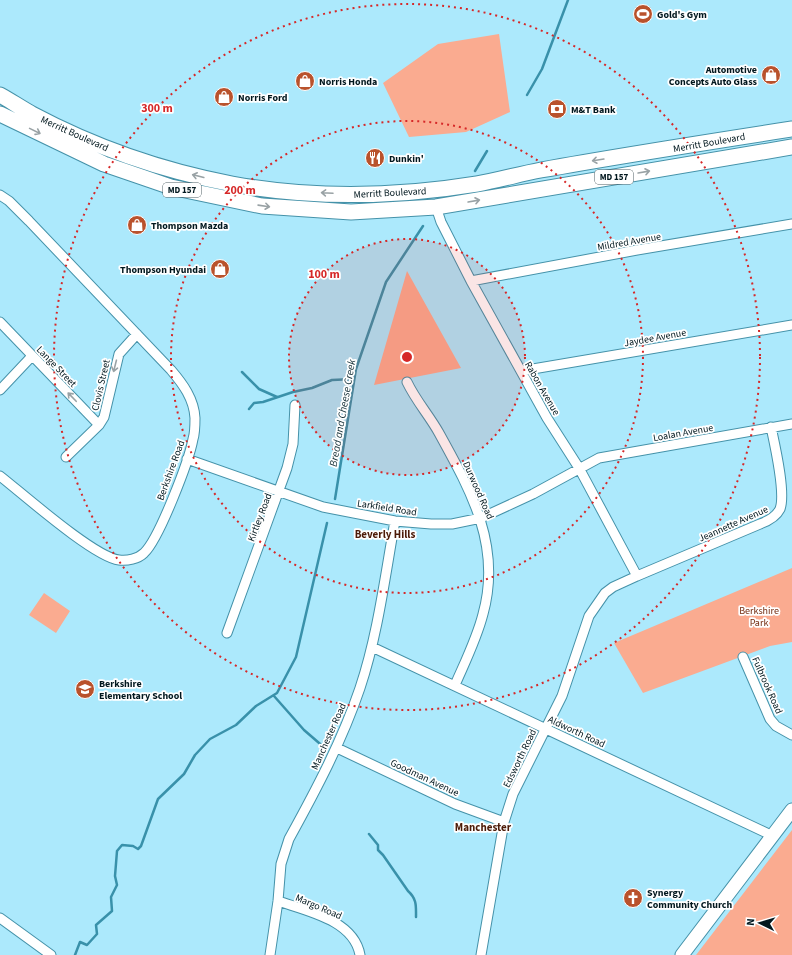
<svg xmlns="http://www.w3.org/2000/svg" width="792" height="955" font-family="'Source Sans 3',sans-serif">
<rect width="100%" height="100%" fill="#ace9fc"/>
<path fill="#faab90" d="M499 34 510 112 466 132 409 137 383 83 438 44Z
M407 271 461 368 374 385Z
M792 568V642L770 646 643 693 614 643Z
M44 593 70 611 56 633 29 615Z
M792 830V955H696Z"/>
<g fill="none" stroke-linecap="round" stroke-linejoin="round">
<path stroke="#3991aa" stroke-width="2.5" d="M527 95 542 69 568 0
M475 171 487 151
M242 372 259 389 277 397
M249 409 254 403 263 402 293 392 312 388 332 380 354 379
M335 499 356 369 386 282 423 226
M274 696 304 730 326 749
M369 834 378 845V850L383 855 408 891C417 899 416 906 416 917
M75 955 80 942 87 945 97 934 96 925 112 911 111 897 117 885 115 876 117 851 122 845 133 846 138 849 141 846 158 799 184 774 195 755 210 739 236 725 256 706 277 693 296 657 327 523"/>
<g stroke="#4592a9" stroke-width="11">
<path id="street" d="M0 195 9 201 29 221 171 370C183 384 194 399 195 418 195 425 195 433 193 439 189 461 159 539 144 553 138 559 127 561 119 560 94 557 23 494 0 476
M436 207 441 222 471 281 547 418 579 468 637 576
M471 281 637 250 792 224
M0 322 99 425
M521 371 792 325
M407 382C416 401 429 415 439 433 471 491 502 546 483 614 477 638 465 662 455 685
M0 390 32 356
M66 457 99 425 104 417 119 354 137 334
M187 459 323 507 395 521 431 524H452L481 518 533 494 599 458 792 424
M227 633 287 468 293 444 295 405
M372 647 773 836
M743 657 770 719 776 726 792 735
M337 748 455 804 504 822
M278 901C307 911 354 920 360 955
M0 918 51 955
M270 955 278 901 281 864 289 839C316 790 342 741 360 688 378 634 385 576 395 521
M481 955 504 822 513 794 562 696 589 616 605 593 613 587 637 576 760 524C768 521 776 517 780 509 786 493 775 446 771 427"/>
</g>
<g stroke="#4592a9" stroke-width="15">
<path id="secondary" d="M682 955 792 810"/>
</g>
<g stroke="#4592a9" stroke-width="17">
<path id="primary" d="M0 95C11 101 21 108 32 114 94 147 164 171 232 184 313 199 397 197 477 184 499 180 520 174 541 170 624 155 708 142 792 129
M0 114 104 164 171 187 262 206 351 212 436 207 792 147"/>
</g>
<use href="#street" stroke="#fff" stroke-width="9"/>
<use href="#secondary" stroke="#fff" stroke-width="13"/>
<use href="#primary" stroke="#fff" stroke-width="15"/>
</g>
<defs><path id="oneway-shaft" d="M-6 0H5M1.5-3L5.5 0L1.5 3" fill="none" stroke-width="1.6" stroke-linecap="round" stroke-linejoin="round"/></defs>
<g stroke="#99a2a5">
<use href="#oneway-shaft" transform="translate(35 131) rotate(26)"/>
<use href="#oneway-shaft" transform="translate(598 160) rotate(171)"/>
<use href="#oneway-shaft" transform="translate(644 172) rotate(-10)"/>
<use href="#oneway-shaft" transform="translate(198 176) rotate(-166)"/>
<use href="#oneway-shaft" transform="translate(327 193) rotate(-177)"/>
<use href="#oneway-shaft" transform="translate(474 201) rotate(-10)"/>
<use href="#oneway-shaft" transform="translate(264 206) rotate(8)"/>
<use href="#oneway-shaft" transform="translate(115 366) rotate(104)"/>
<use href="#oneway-shaft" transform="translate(72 397) rotate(-134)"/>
</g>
<circle cx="407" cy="357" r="118" fill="#d62828" fill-opacity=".12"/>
<g fill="none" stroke="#d62828" stroke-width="2" stroke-dasharray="2 4">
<circle cx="407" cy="357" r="118"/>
<circle cx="407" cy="357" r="236"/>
<circle cx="407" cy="357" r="353"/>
</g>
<defs>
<g id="stadium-disc" transform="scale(1)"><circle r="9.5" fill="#b9522c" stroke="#fff"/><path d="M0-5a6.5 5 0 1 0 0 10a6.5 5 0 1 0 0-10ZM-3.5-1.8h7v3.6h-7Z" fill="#fff"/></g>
<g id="shop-disc" transform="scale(1)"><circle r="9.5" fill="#b9522c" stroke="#fff"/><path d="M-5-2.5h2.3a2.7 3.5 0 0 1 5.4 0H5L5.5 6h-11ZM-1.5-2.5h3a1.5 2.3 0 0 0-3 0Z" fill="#fff"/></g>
<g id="bank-disc" transform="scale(1)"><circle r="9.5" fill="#b9522c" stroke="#fff"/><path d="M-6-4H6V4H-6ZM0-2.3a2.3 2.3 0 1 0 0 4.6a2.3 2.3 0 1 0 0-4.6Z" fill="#fff"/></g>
<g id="restaurant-disc" transform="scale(1)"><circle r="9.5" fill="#b9522c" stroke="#fff"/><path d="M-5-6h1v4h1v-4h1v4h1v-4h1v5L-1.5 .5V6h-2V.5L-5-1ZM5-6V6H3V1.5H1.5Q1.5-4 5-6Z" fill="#fff"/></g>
<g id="school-disc" transform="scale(1)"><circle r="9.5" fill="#b9522c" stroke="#fff"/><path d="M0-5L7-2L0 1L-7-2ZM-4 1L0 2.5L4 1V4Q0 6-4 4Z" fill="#fff"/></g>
<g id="church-disc" transform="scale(1)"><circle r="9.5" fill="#b9522c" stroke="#fff"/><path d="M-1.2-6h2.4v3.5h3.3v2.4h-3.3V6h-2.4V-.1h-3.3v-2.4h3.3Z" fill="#fff"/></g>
</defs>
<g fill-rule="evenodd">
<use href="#stadium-disc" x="643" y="14"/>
<use href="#shop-disc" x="771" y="75"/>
<use href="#shop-disc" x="305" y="81"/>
<use href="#shop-disc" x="224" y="97"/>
<use href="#bank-disc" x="557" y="109"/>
<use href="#restaurant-disc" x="375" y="158"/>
<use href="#shop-disc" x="137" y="225"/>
<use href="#shop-disc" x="220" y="269"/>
<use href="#school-disc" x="85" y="689"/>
<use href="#church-disc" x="633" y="898"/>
</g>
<g text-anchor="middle" stroke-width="3.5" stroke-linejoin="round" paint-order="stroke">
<g fill="#fff" stroke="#4d5d62" stroke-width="1">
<rect x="595" y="170" width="38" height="14" rx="3"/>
<rect x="163" y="183" width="38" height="14" rx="3"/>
</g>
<g font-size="9" font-weight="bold" fill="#01171e">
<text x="614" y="180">MD 157</text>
<text x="182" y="193">MD 157</text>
</g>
<g font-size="10" font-weight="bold" fill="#01171e" stroke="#fff" text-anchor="start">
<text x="657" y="18">Gold's Gym</text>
<text x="757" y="73" text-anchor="end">Automotive<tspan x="757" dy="12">Concepts Auto Glass</tspan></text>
<text x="319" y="85">Norris Honda</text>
<text x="238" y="101">Norris Ford</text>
<text x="571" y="113">M&amp;T Bank</text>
<text x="389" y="162">Dunkin'</text>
<text x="151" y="229">Thompson Mazda</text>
<text x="206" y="273" text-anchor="end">Thompson Hyundai</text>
<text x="99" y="687">Berkshire<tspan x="99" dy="12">Elementary School</tspan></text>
<text x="647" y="896">Synergy<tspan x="647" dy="12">Community Church</tspan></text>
</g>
<g font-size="10" fill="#01171e" stroke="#fff">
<text transform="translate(75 133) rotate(24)" y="4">Merritt Boulevard</text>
<text transform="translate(709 142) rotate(-10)" y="4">Merritt Boulevard</text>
<text transform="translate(390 192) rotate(-3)" y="4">Merritt Boulevard</text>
<text transform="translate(629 241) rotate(-10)" y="4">Mildred Avenue</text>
<text transform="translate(655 337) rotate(-10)" y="4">Jaydee Avenue</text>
<text transform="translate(57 366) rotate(46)" y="4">Lange Street</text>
<text transform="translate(100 385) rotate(-77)" y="4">Clovis Street</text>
<text transform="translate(543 388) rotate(60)" y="4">Rabon Avenue</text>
<text transform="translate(683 432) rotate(-10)" y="4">Loalan Avenue</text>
<text transform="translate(170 470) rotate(-70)" y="4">Berkshire Road</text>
<text transform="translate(479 490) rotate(66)" y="4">Durwood Road</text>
<text transform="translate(387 507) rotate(9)" y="4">Larkfield Road</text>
<text transform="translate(259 517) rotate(-69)" y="4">Kirtley Road</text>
<text transform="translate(733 523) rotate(-24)" y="4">Jeannette Avenue</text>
<text transform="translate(768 685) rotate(66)" y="4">Fulbrook Road</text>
<text transform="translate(577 731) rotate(25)" y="4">Aldworth Road</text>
<text transform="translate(328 736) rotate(-66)" y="4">Manchester Road</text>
<text transform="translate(519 758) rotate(-64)" y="4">Edsworth Road</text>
<text transform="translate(425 777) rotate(25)" y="4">Goodman Avenue</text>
<text transform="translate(319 906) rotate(23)" y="4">Margo Road</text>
</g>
<g font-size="10" fill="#722a0e" stroke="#fff">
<text x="759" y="614">Berkshire<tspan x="759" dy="12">Park</tspan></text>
</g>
<g font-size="11" font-style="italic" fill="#132e36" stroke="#fff">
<text transform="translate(342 413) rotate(-80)" y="4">Bread and Cheese Creek</text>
</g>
<g font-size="11" font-weight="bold" fill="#4c1b08" stroke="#fff">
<text x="385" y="538">Beverly Hills</text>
<text x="483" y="831">Manchester</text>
</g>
</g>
<circle cx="407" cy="357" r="6" fill="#d62828" stroke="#fff" stroke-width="2"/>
<g font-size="12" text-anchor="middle" font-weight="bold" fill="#d62828" stroke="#fff" stroke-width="3.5" stroke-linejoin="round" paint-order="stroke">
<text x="157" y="112">300 m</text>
<text x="240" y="194">200 m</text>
<text x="324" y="278">100 m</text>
</g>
<g transform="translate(760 923) rotate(275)" stroke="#ffffff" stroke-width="3" paint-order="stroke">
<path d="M0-3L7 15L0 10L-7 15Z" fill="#01171e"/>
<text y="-6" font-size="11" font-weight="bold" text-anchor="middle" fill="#01171e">N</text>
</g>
</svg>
